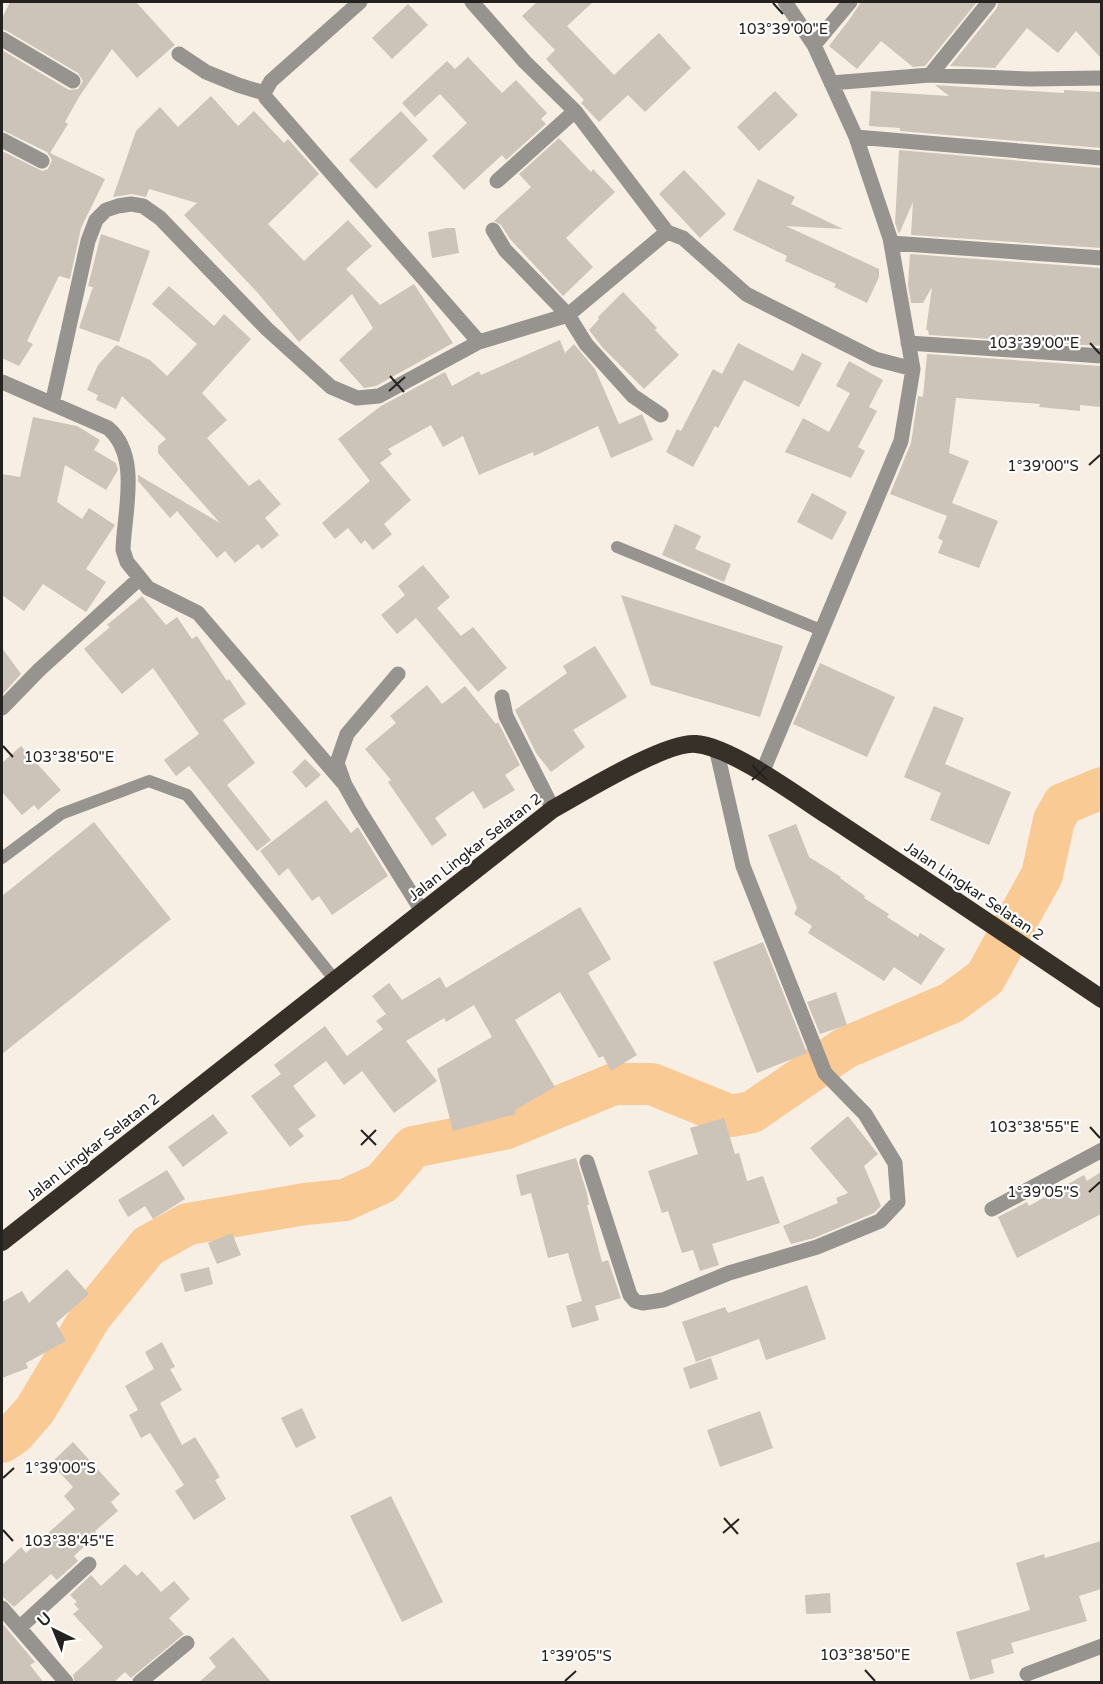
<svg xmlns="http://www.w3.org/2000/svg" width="1103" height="1684" font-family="'Varela Round',sans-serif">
<rect width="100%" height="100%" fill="#f7eee4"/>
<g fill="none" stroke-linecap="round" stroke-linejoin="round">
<path stroke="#faca95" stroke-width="42" d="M2 1442 14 1434 35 1410 91 1316 148 1246 188 1224 305 1204 345 1200 382 1183 413 1147 504 1129 614 1084H652L731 1116 752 1112 845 1048 951 1003 985 978 1042 875 1054 820 1063 804 1102 788"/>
</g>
<path fill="#ccc3b9" d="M10 2H136L175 45 137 78 112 49 79 97 65 122 68 124 50 153 105 179 81 228 70 279 59 276 27 341 33 344 19 366 2 358V151L42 171 48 169 52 160 47 152 2 130V50L69 90 78 89 83 81 78 73 7 31 2 29V18Z
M537 2H593L567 26 614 75 659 33 691 68 645 112 628 95 599 122 581 103 584 100 546 59 555 50 522 16Z
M861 2H977L925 66 913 67 881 41 857 69 829 46 849 20Z
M998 2H1101V58L1076 31 1058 53 1027 28 995 68 950 66 997 8Z
M408 4 428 25 392 59 372 38Z
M468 57 502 93 516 80 547 113 541 119 546 124 506 160 502 155 464 190 432 156 467 123 440 94 415 117 402 103 447 61 455 69Z
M935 85 1064 93V90L1101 92V148L900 131V128L869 126 871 91 949 96Z
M775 91 798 115 759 151 737 127Z
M211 96 238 126 254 111 284 143 288 139 319 174 268 224 304 261 348 220 372 246 346 269 380 305 414 284 453 343 376 386 364 388 339 360 373 328 352 294 299 342 257 292 184 215 197 203 149 189 146 197 132 194 113 197 136 131 160 107 178 127Z
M401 111 428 140 376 189 349 160Z
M559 138 591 172 593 169 615 192 566 238 593 267 563 296 510 239 501 225 494 221 531 187 519 174Z
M899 150 1101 168V248L911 235 913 202 899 234 895 223Z
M684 170 726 214 700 238 659 194Z
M758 179 795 197 791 204 843 229 786 226 879 269V277L867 303 834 287 836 284 785 261 787 256 733 230Z
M447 228H455L459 253 432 258 428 232Z
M101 234 150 251 119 342 79 328 93 287 88 286Z
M910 254 1101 268V346L929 335 928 330H926L932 287 923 303H911L908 285Z
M169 286 214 326 224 314 251 339 202 393 227 420 207 438 249 486 259 479 281 504 265 518 279 535 262 549 258 544 235 563 225 551 217 558 177 511 170 518 138 481V475L220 523 158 453V446L166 439 122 396 116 409 96 400 98 395 87 390 98 365 116 345 150 360 167 376 197 344 152 304Z
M623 292 657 328 655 330 679 355 644 389 603 348 589 330 599 319 598 317Z
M560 340 565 353 574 344 595 369 619 424 642 414 653 440 611 458 598 426 534 456 533 452 479 475 463 436 443 447 431 425 388 449 392 454 380 463 411 500 384 524 392 534 373 550 365 540 361 544 348 528 335 539 322 523 370 481 338 439 381 406 445 372 452 386 479 371 481 375Z
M738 343 793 371 802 353 822 363 799 407 744 380 718 428 715 426 693 467 666 452 677 429 681 431 713 369 722 374Z
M927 354 1101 366V407L1080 405V411L1039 407 1040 404 956 398 949 453 969 461 952 503 998 521 979 568 938 553 943 541 938 538 947 516 890 494 911 443 918 396 923 397Z
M849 361 883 380 869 407 877 411 858 447 865 451 851 478 785 452 803 418 829 432 850 393 836 386Z
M33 417 77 426 100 440 94 450 116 463 118 470 106 490 65 465 57 502 82 519 89 508 115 525 86 569 106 582 86 612 43 584 24 611 2 595V474L20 477Z
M812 493 847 512 832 540 797 522Z
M675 524 701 536 695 549 731 564 724 582 662 555Z
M423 565 450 597 437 608 461 636 473 627 507 668 478 692 416 618 397 634 381 615 405 595 398 586Z
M621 595 783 646 760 717 651 685Z
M142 596 166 625 177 617 192 639 197 636 227 681 229 679 246 704 223 720 255 763 227 785 271 840 257 851 189 766 176 776 164 760 199 734 153 668 122 694 84 649 110 627 107 625Z
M595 646 627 697 573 730 585 747 551 772 536 753 515 710 567 673 563 666Z
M2 648 21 674 2 695Z
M820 663 895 697 867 757 793 724Z
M427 685 442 704 465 686 496 724 498 722 520 765 505 775 515 790 484 809 473 791 435 818 447 835 432 846 388 782 391 780 365 749 396 723 390 716Z
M934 706 964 718 945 764 1011 792 989 845 930 820 941 793 904 777Z
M21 746 61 790 38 810 34 805 22 815 2 792V763Z
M305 759 321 775 306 788 292 772Z
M326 800 351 833 358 827 388 876 332 915 319 896 312 901 288 868 279 876 260 851Z
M94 822 171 919 2 1054V896Z
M796 824 809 857 841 877 840 878 865 896 864 898 889 914 887 917 918 937 920 933 945 949 921 985 894 967 884 981 808 933 812 926 794 914 797 908 768 835Z
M580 907 611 959 588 973 637 1055 611 1071 603 1056 599 1058 560 992 515 1020 555 1087 515 1110 516 1114 453 1131 437 1069 492 1037 474 1005 446 1022 444 1018 406 1041 437 1081 394 1113 362 1071 344 1085 326 1061 293 1086 316 1116 298 1129 304 1136 290 1147 251 1096 281 1074 274 1065 325 1026 347 1056 383 1029 376 1021 386 1014 372 996 389 983 402 1000 440 977 446 988Z
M763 942 807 1053 757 1073 713 962Z
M836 992 847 1025 820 1034 807 1002Z
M213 1114 228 1133 183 1167 168 1147Z
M848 1116 878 1154 864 1166 881 1206 874 1213 814 1238 791 1244 783 1226 838 1203 836 1198 848 1193 810 1148Z
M724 1118 735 1154 739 1153 747 1181 763 1176 780 1223 712 1244 719 1265 700 1271 693 1250 682 1253 668 1211 662 1213 648 1171 698 1154 690 1128Z
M576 1158 587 1193 589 1205H587L602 1262 608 1260 621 1298 595 1306 599 1320 572 1328 566 1306 582 1301 568 1253 548 1258 531 1193 521 1196 516 1175Z
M167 1170 185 1199 153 1219 145 1206 128 1217 118 1200Z
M1101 1172V1214L1017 1258 998 1217 1027 1202 1029 1206 1084 1175 1087 1181Z
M232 1233 241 1255 217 1264 208 1243Z
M209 1267 213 1284 185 1292 180 1274Z
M67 1269 89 1294 56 1323 66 1341 26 1363 28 1368 2 1378V1302L22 1291 29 1303Z
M807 1285 826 1339 766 1360 759 1339 696 1362 682 1322 725 1307 728 1313Z
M162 1342 175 1367 170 1369 182 1390 160 1403 182 1445 195 1437 220 1477 215 1480 226 1499 194 1520 175 1491 184 1485 150 1433 141 1438 129 1415 138 1410 125 1386 154 1369 145 1352Z
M711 1358 718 1379 690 1389 683 1368Z
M302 1408 316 1438 296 1448 281 1418Z
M760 1411 773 1448 720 1467 707 1430Z
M73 1442 120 1494 111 1502 118 1511 95 1531 97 1534 74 1556 78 1561 57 1580 51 1574 14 1607 2 1596V1565L21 1547 26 1553 75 1509 64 1496 73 1487 51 1463Z
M391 1496 443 1602 402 1622 350 1516Z
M1101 1541V1589L1079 1596 1087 1621 1011 1643 1014 1653 991 1660 994 1673 970 1680 956 1632 1030 1610 1016 1563 1044 1554 1045 1558Z
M125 1564 137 1576 142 1571 161 1592 174 1581 190 1599 169 1618 184 1634 131 1678 125 1672 113 1683H75L73 1675 103 1647 73 1614 79 1609 74 1604 77 1602 70 1595 91 1575 101 1586Z
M830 1593 831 1613 806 1614 805 1595Z
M2 1623 35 1662 30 1665 44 1683H2Z
M233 1637 272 1683H198L216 1667 209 1658Z"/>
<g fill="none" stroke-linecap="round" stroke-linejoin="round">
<path stroke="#97938f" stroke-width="12" d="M617 547 821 630
M2 858 61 814 149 781 187 795 335 980"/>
<path stroke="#97938f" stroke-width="15" d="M360 2 271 81 264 93 266 98 479 342 568 315 667 232 683 238 746 294 875 359 913 369
M472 2 525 62 575 111 497 181
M2 39 73 81
M814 45 850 2
M179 54 206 72 238 85 264 93
M930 75 1030 79 1102 78
M831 83 930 75 989 2
M575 111 667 232
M856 137 1102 158
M2 140 42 161
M493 230 505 250 568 315 586 344 633 396 661 415
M891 243 1102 258
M908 343 1102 356
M2 382 108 428C141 456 124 512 123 550L127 562 148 588 198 613 345 785
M52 404 88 241 96 220 106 210 118 206 131 204 143 206 160 218 267 329 331 387 357 398 379 396 479 342
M398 674 347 734 337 763 345 785 359 810 422 911
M502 697 506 716 553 809
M2 708 39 670 140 578
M762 773 901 441 913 369 890 238 856 137 814 45 785 2
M587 1162 630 1295 635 1301 643 1303 663 1300 729 1273 817 1247 880 1221 898 1202 895 1163 865 1114 825 1073 743 866 716 748
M992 1209 1102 1150
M2 1608 66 1682
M19 1628 89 1564
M1027 1674 1102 1646
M140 1682 187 1643"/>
<path stroke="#373028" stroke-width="18" d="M2 1242 553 809C582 793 666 741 696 744 732 747 799 797 830 817 921 877 1012 938 1102 999"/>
</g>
<path fill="none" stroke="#25211e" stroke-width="2" d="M773 3 783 14M1090 343 1100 354M390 376 404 392M389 391 405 377M1089 465 1100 455M3 746 13 757M752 765 767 780M752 780 767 766M1090 1127 1100 1138M361 1130 376 1145M361 1145 376 1130M1089 1192 1100 1182M3 1478 14 1468M724 1518 738 1534M3 1530 13 1541M723 1533 739 1519M865 1670 875 1681M565 1681 576 1671"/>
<g text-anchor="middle" stroke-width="4.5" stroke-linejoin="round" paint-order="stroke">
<g font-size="15" fill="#25211e" stroke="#fff">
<text transform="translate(475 847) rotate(-38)" y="5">Jalan Lingkar Selatan 2</text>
<text transform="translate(974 891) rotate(34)" y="5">Jalan Lingkar Selatan 2</text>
<text transform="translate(93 1147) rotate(-38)" y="5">Jalan Lingkar Selatan 2</text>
</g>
</g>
<g font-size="15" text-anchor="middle" fill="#25211e" stroke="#fff" stroke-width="4.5" stroke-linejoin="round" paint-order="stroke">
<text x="783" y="34">103°39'00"E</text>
<text x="1034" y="348">103°39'00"E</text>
<text x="1043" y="471">1°39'00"S</text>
<text x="69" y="762">103°38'50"E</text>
<text x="1034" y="1132">103°38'55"E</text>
<text x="1043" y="1197">1°39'05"S</text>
<text x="60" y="1473">1°39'00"S</text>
<text x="69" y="1546">103°38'45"E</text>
<text x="865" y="1660">103°38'50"E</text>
<text x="576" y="1661">1°39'05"S</text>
</g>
<rect width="1103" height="1684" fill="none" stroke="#25211e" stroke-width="6"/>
<g transform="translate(54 1630) rotate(317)" stroke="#ffffff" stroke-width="4.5" paint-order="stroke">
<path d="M0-4.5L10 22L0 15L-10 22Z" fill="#25211e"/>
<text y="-9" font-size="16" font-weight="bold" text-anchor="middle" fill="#25211e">U</text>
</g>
</svg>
